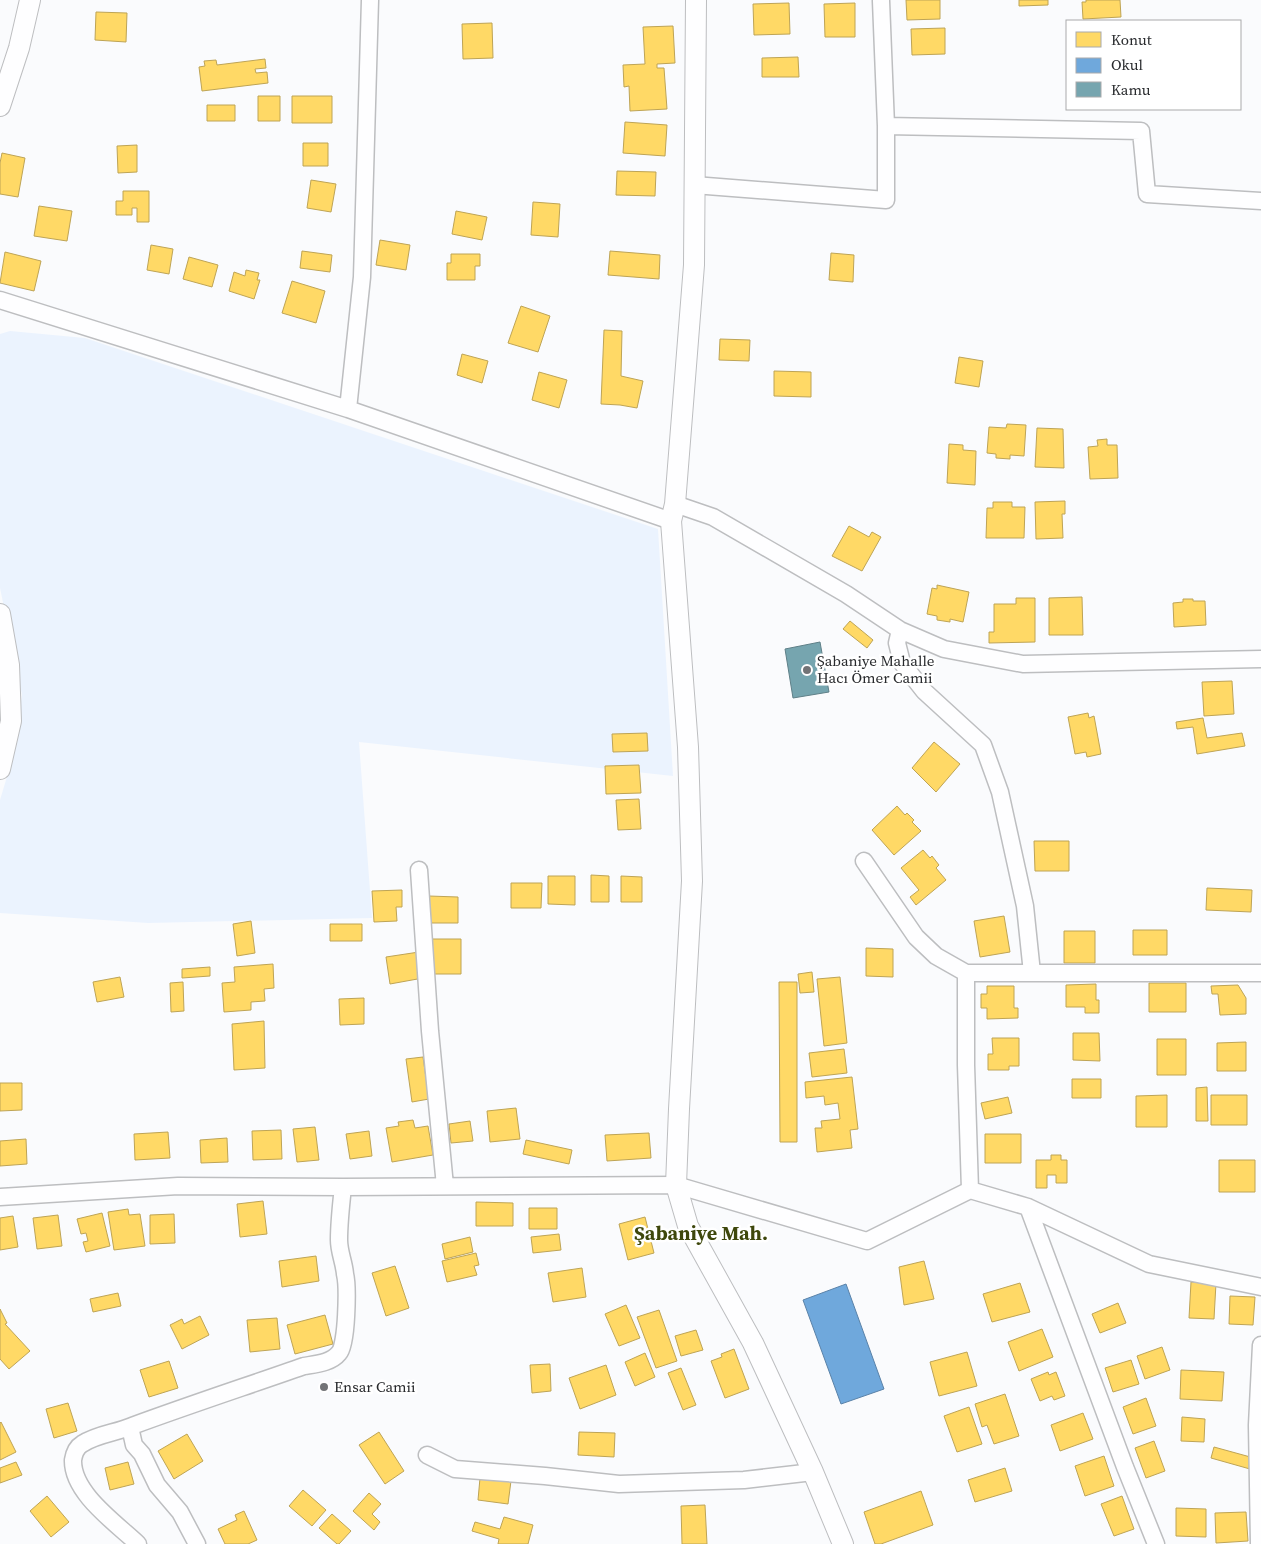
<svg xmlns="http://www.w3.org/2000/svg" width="1261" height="1544" font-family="'Source Serif 4',serif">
<rect width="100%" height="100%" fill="#fafbfd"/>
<path fill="#ebf3fe" d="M10 331 85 338 658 529 673 776 359 742 372 918 148 923 0 913V800L12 760 22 695 0 588V334Z"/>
<path fill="#ffd966" stroke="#bea455" d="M906 0H940V19L907 20Z
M1019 0H1048V5L1019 6Z
M1086 0H1120L1121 17 1083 19 1082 2H1086Z
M789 3 790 34 754 35 753 4Z
M855 3V37H825L824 4Z
M96 12 127 13 126 42 95 40Z
M492 23 493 58 463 59 462 24Z
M673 26 675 63 657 64V68H664L667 109 630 111 629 86 624 87 623 65 645 64 643 27Z
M945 28V54L912 55 911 29Z
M798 57 799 77H762V58Z
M265 59 266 68 255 69 256 73 267 72 268 83 202 91 199 67 205 66 204 61 216 60 217 65Z
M258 96H280V121H258Z
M292 96H332V123H292Z
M207 105H235V121H207Z
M625 122 667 125 665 156 623 153Z
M303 143H328V166H303Z
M137 145V172L118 173 117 146Z
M2 153 25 158 18 197 0 194V163Z
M617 171 656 172 655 196 616 195Z
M311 180 336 184 331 212 307 208Z
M123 191H149V222H137V208H132V215H116V201H123Z
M533 202 560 204 558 237 531 235Z
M39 206 72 211 67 241 34 236Z
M456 211 487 217 482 240 452 234Z
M380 240 410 245 406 270 376 265Z
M151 245 173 249 169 274 147 270Z
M302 251 332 255 330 272 300 268Z
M610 251 660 255 659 279 608 275Z
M5 252 41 261 34 291 0 283Z
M831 253 854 255 853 282 829 280Z
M451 254H480V266H475V280H447V263H451Z
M189 257 218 265 212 287 183 279Z
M246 270 259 273 257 280H260L254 299 229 291 234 272 245 276Z
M292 281 325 291 316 323 282 313Z
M521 306 550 316 538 352 508 343Z
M604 330 622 331 621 376 643 381 637 408 620 405 601 404Z
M720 339 750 340 749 361 719 360Z
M462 354 488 361 482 383 457 375Z
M959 357 983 361 979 387 955 383Z
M774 371 811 372V397L774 396Z
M539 372 567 380 559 408 532 400Z
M1007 424 1026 425 1024 456 1010 455V459L996 458V454L987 453 989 427 1006 428Z
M1037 428 1063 429 1064 468 1035 467Z
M1107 439V445H1117L1118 478 1090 479 1088 447 1098 446 1097 440Z
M949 444 963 445V450L976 451 975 485 947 483Z
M1065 501V514H1062L1063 538 1036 539 1035 502Z
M993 502H1012V507H1025L1024 538H986L987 508H993Z
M849 526 869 537 872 532 881 537 862 571 832 556Z
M937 585 969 592 963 622 950 619V622L937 620V616L927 614 932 588 937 589Z
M1082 597 1083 635H1049V598Z
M1016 598H1035V642L989 643V632H994V604H1016Z
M1183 599H1193V601H1205L1206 625 1174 627 1173 603 1183 602Z
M850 621 873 640 867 648 843 629Z
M1232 681 1234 714 1204 716 1202 682Z
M1088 713 1089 718 1094 716 1101 754 1087 757 1086 752 1075 754 1068 717Z
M1203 718 1207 738 1242 733 1245 746 1197 754 1193 727 1177 729 1176 722Z
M647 733 648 751 613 752 612 734Z
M934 742 960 764 936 792 912 768Z
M639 765 641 793 606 794 605 766Z
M639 799 641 829 618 830 616 800Z
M897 806 905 815 907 813 914 820 912 822 921 831 894 855 872 830Z
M1034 841H1069V871H1035Z
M923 850 930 858 932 856 939 865 936 868 946 880 916 905 910 897 919 890 901 868Z
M591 875 609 876V902H591Z
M548 876H575V905L548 904Z
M621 876 642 877V902H621Z
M511 883H542L541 908H511Z
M1207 888 1252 890 1251 912 1206 910Z
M402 890V907H396L397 921 374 922 372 891Z
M429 896 458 897V923H429Z
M1004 916 1010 952 980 957 974 921Z
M251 921 255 953 237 956 233 924Z
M330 924H362V941H330Z
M1133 930H1167V955H1133Z
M1064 931H1095V963H1064Z
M428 939H461V974H428Z
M866 948 893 949V977L866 976Z
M419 952 423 978 390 984 386 957Z
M273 964 274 988 264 989 265 1001 251 1002V1010L224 1012 222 983 235 982 234 967Z
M210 967V976L182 978V969Z
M812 972 814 992 800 993 798 974Z
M120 977 124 997 97 1002 93 982Z
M840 977 847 1043 824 1046 817 979Z
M183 982 184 1011 171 1012 170 983Z
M779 982H797V1142H780Z
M1149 983H1186V1012H1149Z
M1096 984V1000H1099V1013H1085V1007H1066V985Z
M1238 985 1246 998V1014L1220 1015 1218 994H1212L1211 986Z
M987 986H1014V1008H1018V1018L987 1019V1008H981V994H987Z
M364 998V1024L340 1025 339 999Z
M264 1021 265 1068 234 1070 232 1024Z
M1073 1033H1099L1100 1061 1073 1060Z
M992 1038H1019V1066H1009V1070H988V1054H993Z
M1157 1039H1186V1075H1157Z
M1246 1042V1071H1217V1043Z
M844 1049 847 1073 812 1077 809 1053Z
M423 1057 429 1099 412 1102 406 1059Z
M852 1077 858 1129 850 1130 852 1148 817 1152 815 1128H822L821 1121 840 1119 838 1103 825 1105 824 1096 806 1098 805 1082Z
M1072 1079H1101V1098H1072Z
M0 1083H22V1110L0 1111Z
M1207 1087 1208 1121H1196V1088Z
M1167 1095V1127H1136V1096Z
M1211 1095H1247V1125H1211Z
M1008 1097 1012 1113 985 1119 981 1103Z
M516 1108 520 1139 490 1142 487 1111Z
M413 1120 415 1128 428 1126 433 1155 392 1162 386 1128 399 1126 398 1122Z
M470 1121 473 1141 451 1143 449 1124Z
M315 1127 319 1160 297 1162 293 1129Z
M281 1130 282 1159 253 1160 252 1131Z
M369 1131 372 1156 350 1159 346 1134Z
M168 1132 170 1158 135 1160 134 1134Z
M649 1133 651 1158 607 1161 605 1135Z
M985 1134H1021V1163H985Z
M227 1138 228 1162 201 1163 200 1140Z
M26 1139 27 1164 0 1166V1141Z
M526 1140 572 1150 569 1164 523 1154Z
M1051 1155H1061V1160H1067V1183H1056V1175H1047V1188H1036V1160H1051Z
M1219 1160H1255V1192H1219Z
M263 1201 267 1234 240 1237 237 1204Z
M476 1202 513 1203V1226H476Z
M529 1208H557V1229H529Z
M128 1209 129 1215 140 1214 145 1246 114 1250 108 1212Z
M102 1213 110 1246 86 1252 83 1242 88 1241 86 1233 81 1234 77 1219Z
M174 1214 175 1243 150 1244V1215Z
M58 1215 62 1246 37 1249 33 1218Z
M13 1216 18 1247 0 1250V1218Z
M645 1217 654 1253 628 1260 619 1224Z
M559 1234 561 1250 533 1253 531 1237Z
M470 1237 473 1252 445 1259 442 1244Z
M476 1253 479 1265 474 1266 477 1275 447 1282 442 1261Z
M316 1256 319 1281 282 1287 279 1261Z
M924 1261 934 1299 904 1305 899 1267Z
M395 1266 409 1308 386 1316 372 1273Z
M582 1268 586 1297 553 1302 548 1273Z
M1191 1282 1216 1283 1214 1319 1189 1318Z
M1020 1283 1030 1312 992 1322 983 1294Z
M118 1293 121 1306 93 1312 90 1299Z
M1230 1296 1255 1297 1253 1325 1229 1324Z
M1118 1303 1126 1323 1100 1333 1092 1314Z
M626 1305 640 1338 619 1346 605 1314Z
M0 1309 7 1323 5 1324 30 1351 9 1369 0 1359Z
M659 1310 677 1361 656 1368 637 1317Z
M325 1315 333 1344 295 1354 287 1325Z
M200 1316 209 1335 182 1349 170 1325 182 1319 184 1324Z
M277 1318 280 1349 250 1352 247 1320Z
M1042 1329 1053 1357 1019 1371 1008 1342Z
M696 1330 703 1350 681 1356 675 1336Z
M1162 1347 1170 1370 1145 1379 1137 1356Z
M734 1349 749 1389 725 1398 711 1361 722 1357 721 1354Z
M967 1352 977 1386 939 1396 930 1362Z
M645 1353 655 1377 635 1386 625 1362Z
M1131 1360 1139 1384 1113 1392 1105 1368Z
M169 1361 178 1388 149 1397 140 1370Z
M550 1364 551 1391 532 1393 530 1365Z
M606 1365 616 1395 580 1409 569 1378Z
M681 1368 696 1405 683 1410 668 1373Z
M1181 1370 1224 1372 1222 1401 1180 1399Z
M1048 1372 1049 1375 1056 1372 1065 1396 1054 1400 1052 1396 1040 1401 1031 1379Z
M1005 1394 1019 1436 994 1444 987 1425 982 1427 975 1404Z
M1146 1398 1156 1426 1133 1434 1123 1407Z
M68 1403 77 1431 54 1438 46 1409Z
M969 1407 982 1444 957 1452 944 1416Z
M1083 1413 1093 1439 1060 1451 1051 1425Z
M1182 1417 1205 1419 1204 1442 1181 1441Z
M1 1422 16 1452 0 1460V1423Z
M379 1432 404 1471 385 1484 359 1445Z
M579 1432 615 1433 614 1457 578 1455Z
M187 1434 203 1461 174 1479 158 1451Z
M1154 1441 1165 1471 1146 1478 1135 1448Z
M1214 1447 1254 1458 1250 1469 1211 1458Z
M1104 1456 1114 1486 1085 1496 1075 1466Z
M16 1462 22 1475 0 1483V1468Z
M128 1462 134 1484 110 1490 105 1468Z
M1005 1468 1012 1491 975 1502 968 1480Z
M480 1478 511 1481 508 1504 478 1500Z
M303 1490 326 1510 312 1526 289 1506Z
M921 1491 933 1525 881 1544H875L864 1512Z
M369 1493 381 1504 372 1514 380 1522 374 1530 353 1511Z
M47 1496 69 1522 51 1537 30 1511Z
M1122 1496 1134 1529 1114 1536 1101 1504Z
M705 1505 707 1544H682L681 1506Z
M1176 1508 1206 1509V1537L1176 1536Z
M244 1511 257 1540 248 1544H225L218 1529 237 1520 235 1515Z
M1246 1512 1248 1541 1216 1543 1215 1513Z
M332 1514 351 1531 339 1544H337L319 1528Z
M504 1517 533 1525 528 1544H498L499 1539 472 1531 475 1522 500 1529Z"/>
<path fill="#6fa8dc" stroke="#5a82a8" d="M846 1284 884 1389 841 1404 803 1300Z"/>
<path fill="#76a5af" stroke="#5f8088" d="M820 642 829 692 793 698 785 649Z"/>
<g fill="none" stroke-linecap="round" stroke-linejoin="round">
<g stroke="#bdbec0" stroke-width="19">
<path id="minor" d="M886 126 1141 131 1147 194 1261 201
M694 185 886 200V126L881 1
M0 300 348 409 671 521
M348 409 362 277 370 0
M675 504 713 517 846 594 900 630 944 649 1023 664 1261 659
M900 630 897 643 902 663 924 691 983 745 1000 792 1025 906 1032 973
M864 861 916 937 936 956 966 973H1261
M419 870 430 1031 445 1186
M966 973V1065L970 1190
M0 1197 178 1186 343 1187 676 1185 867 1241 970 1190 1028 1207 1149 1264 1261 1287
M1028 1207 1125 1467 1156 1544
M130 1427 134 1445 142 1454 157 1485 180 1512 197 1544
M427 1455 455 1469 545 1476 619 1484 744 1480 813 1472
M138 1544C116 1523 72 1493 73 1460 74 1454 77 1447 82 1444 97 1434 116 1433 132 1426 189 1405 247 1386 304 1366 316 1364 331 1363 339 1353 347 1345 348 1286 345 1274 344 1262 339 1252 339 1240 339 1222 341 1205 343 1187
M1259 1544 1257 1425 1261 1345"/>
</g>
<g stroke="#bdbec0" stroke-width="22">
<path id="tertiary" d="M696 0 694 265 675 504 671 521 688 747 692 881 679 1109 676 1185 688 1226 753 1343 813 1472 843 1544
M0 106 19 48 30 0
M0 614 9 665 11 721 0 769"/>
</g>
<use href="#minor" stroke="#fefeff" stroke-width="16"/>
<use href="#tertiary" stroke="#fefeff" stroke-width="20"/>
</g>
<g fill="#727376" stroke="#fff" stroke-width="2">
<circle cx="807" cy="670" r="5"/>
<circle cx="324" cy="1387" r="5"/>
</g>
<g text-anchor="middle" stroke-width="5" stroke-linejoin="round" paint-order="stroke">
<g font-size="15" fill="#282a2d" stroke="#fff" text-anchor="start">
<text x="817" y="666">Şabaniye Mahalle<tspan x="817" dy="17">Hacı Ömer Camii</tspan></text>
<text x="334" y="1392">Ensar Camii</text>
</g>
<g font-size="20" font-weight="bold" fill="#3e470c" stroke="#fff">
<text x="701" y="1240">Şabaniye Mah.</text>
</g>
</g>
<rect x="1066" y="20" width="175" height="90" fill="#ffffff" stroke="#a9aaab"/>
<rect x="1076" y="32" width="25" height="15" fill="#ffd966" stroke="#a9aaab"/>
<text x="1111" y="45" font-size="15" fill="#282a2d">Konut</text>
<rect x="1076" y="58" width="25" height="15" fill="#6fa8dc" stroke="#a9aaab"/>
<text x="1111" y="70" font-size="15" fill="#282a2d">Okul</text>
<rect x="1076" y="82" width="25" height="15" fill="#76a5af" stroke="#a9aaab"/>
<text x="1111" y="95" font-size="15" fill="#282a2d">Kamu</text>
</svg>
